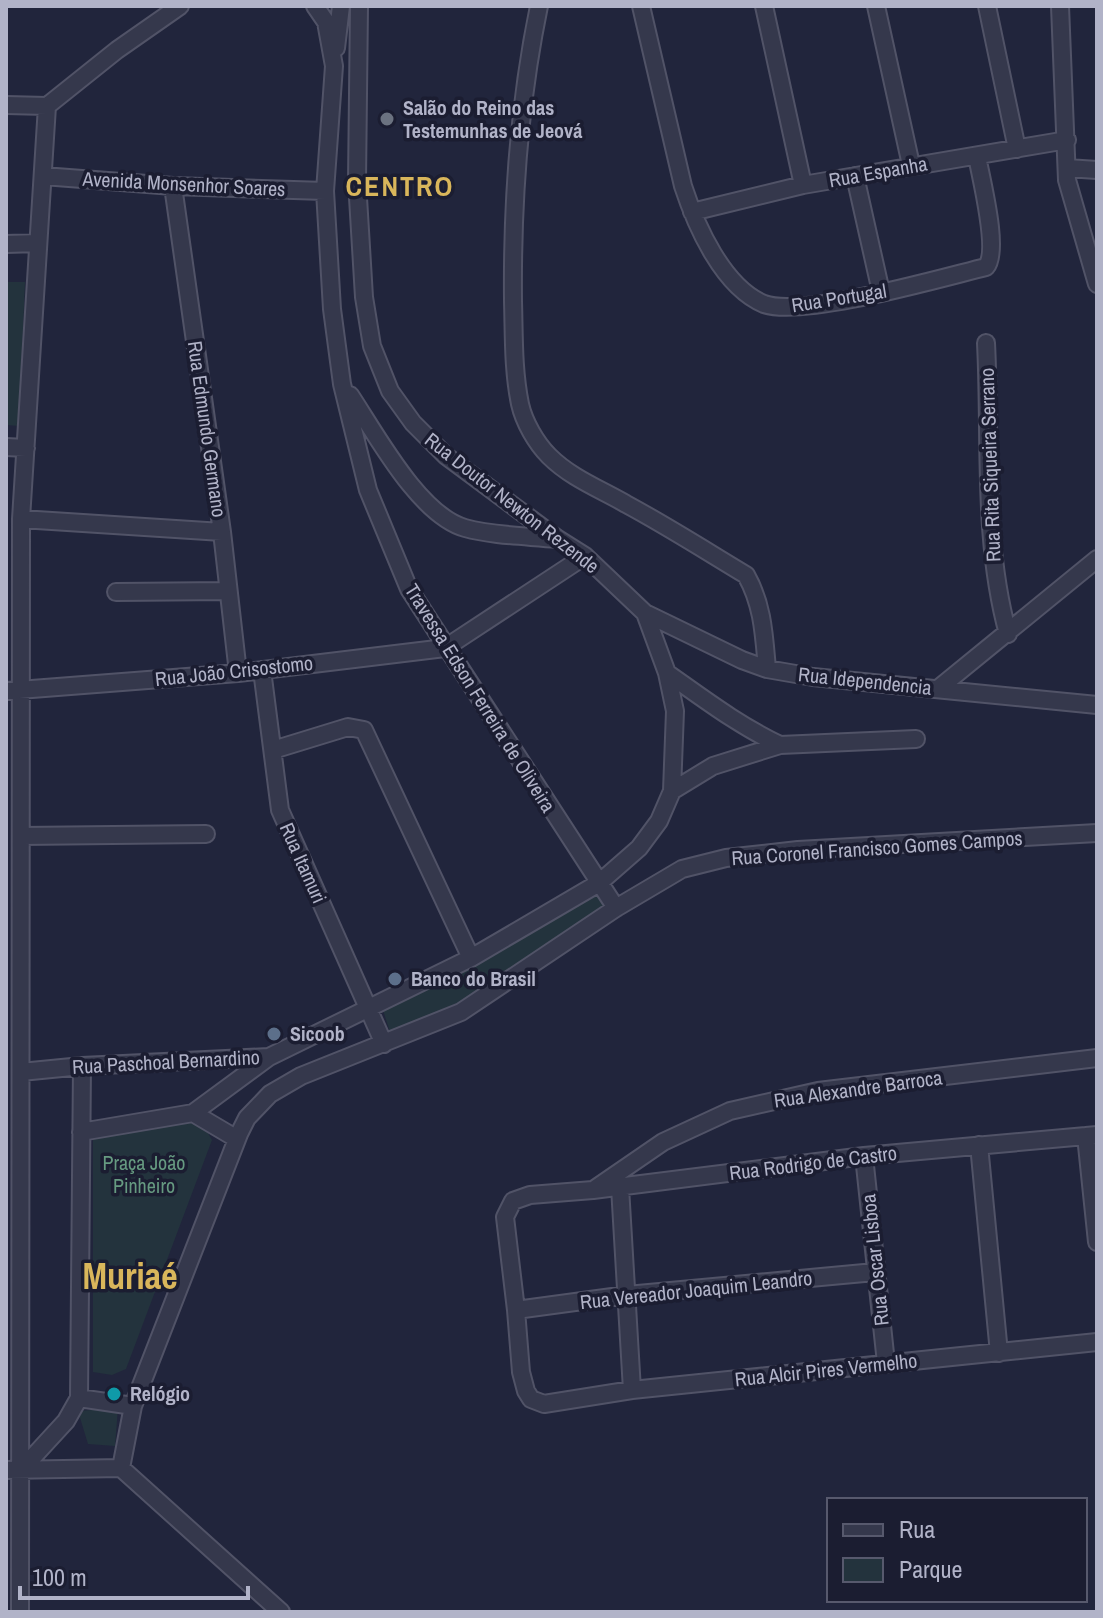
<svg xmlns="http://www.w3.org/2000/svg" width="1103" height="1618" font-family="'Archivo Narrow',sans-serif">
<rect width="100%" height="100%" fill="#21253c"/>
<path fill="#23333d" d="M6 282H25L19 426 6 425Z
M594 891 607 910 462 1001 390 1032 382 1007Z
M186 1118 201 1121 212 1140 126 1369 112 1375 93 1372V1129Z
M118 1408 115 1446 88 1444 78 1411Z"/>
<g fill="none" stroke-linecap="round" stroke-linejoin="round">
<g stroke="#515367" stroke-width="20">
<path id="minor" d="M315 6 326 22 334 66 325 191 332 309 342 384 368 490 409 589 616 908
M359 6 357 181 364 297 372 346 390 391 413 423 446 456 558 539 585 556 645 613 742 660 767 669 813 677 1097 705
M539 6C519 103 512 202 513 301 514 335 513 370 520 404 524 422 536 443 549 456 571 478 600 489 626 504 667 526 706 551 746 575 763 605 764 635 767 669
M641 6 683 186C696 226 723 287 764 304 802 318 941 278 986 267 1000 251 981 179 977 156
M764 6 803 185
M876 6 911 165
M987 6 1017 149
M1060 6 1067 180 1097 284
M336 48 341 6
M6 105 47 106
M47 106 117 50 180 6
M1067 168 1097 170
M43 176 173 186 325 191
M855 176 881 292
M173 186 222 532 238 673
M692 212 803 185 1067 140
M6 244 38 243
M986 343C991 440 982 539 1008 634
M350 395C376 434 419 515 465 528 494 536 528 536 557 539
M6 447 26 448
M21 519 222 532
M116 592 227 591
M262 670 280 810 384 1044
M667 673C704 699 738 725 780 745
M939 688 1097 559
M6 691 238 673 445 648 585 556
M273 750 348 727 364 730 471 958
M672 791 713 766 780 745 916 739
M21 836 206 834
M21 1072 82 1066 269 1057 471 958 599 883 639 848 659 821 672 791 675 711 667 673 645 613
M193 1113 237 1139
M81 1132 193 1113 269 1057
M1097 1135 864 1156 593 1190 530 1195 513 1201 505 1217 516 1310 521 1372 526 1391 531 1399 544 1404 632 1390 1097 1342
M1086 1136 1097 1242
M979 1145 999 1353
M864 1156 886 1363
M620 1187 632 1390
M596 1188 663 1142 730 1111 818 1091 1097 1058
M516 1310 627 1295 875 1272
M79 1398 133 1406
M121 1468 133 1406 239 1134 247 1118 270 1094 301 1076 461 1012 616 908 682 869 726 858 798 850 1097 833
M121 1468 281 1612
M6 1470 121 1468
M21 1470 66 1421 79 1398 82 1066
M20 1612 21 519 47 106"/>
</g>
<use href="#minor" stroke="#35384c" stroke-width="16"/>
</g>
<circle fill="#6b7280" stroke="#1b1d31" stroke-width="3" cx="387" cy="119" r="8"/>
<g fill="#5c6f8a" stroke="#1b1d31" stroke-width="3">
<circle cx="395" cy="979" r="8"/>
<circle cx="274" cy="1034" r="8"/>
</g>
<circle fill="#0f9aa8" stroke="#1b1d31" stroke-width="3" cx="114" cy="1394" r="8"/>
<g text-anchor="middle" stroke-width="7" stroke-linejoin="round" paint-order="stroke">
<g font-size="20" font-weight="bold" fill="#b1b3c8" stroke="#1b1d31" text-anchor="start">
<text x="403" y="115">Salão do Reino das<tspan x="403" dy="23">Testemunhas de Jeová</tspan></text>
<text x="411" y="986">Banco do Brasil</text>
<text x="290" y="1041">Sicoob</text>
<text x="130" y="1401">Relógio</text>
</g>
<g font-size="20" fill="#b1b3c8" stroke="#1b1d31">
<text transform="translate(878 172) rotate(-10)" y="7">Rua Espanha</text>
<text transform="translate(184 184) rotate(3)" y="7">Avenida Monsenhor Soares</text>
<text transform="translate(839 298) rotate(-9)" y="7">Rua Portugal</text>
<text transform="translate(207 429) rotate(82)" y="7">Rua Edmundo Germano</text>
<text transform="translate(990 465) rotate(-92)" y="7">Rua Rita Siqueira Serrano</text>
<text transform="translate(512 503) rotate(38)" y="7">Rua Doutor Newton Rezende</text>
<text transform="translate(234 671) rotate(-6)" y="7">Rua João Crisostomo</text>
<text transform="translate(865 681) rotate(6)" y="7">Rua Idependencia</text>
<text transform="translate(480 698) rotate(58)" y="7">Travessa Edson Ferreira de Oliveira</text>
<text transform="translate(877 848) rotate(-4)" y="7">Rua Coronel Francisco Gomes Campos</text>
<text transform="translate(303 863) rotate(66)" y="7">Rua Itamuri</text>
<text transform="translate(166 1062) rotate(-3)" y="7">Rua Paschoal Bernardino</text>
<text transform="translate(858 1089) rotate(-8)" y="7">Rua Alexandre Barroca</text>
<text transform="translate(813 1163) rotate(-7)" y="7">Rua Rodrigo de Castro</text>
<text transform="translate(875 1260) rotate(-96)" y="7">Rua Oscar Lisboa</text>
<text transform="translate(696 1290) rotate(-6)" y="7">Rua Vereador Joaquim Leandro</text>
<text transform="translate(826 1370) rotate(-6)" y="7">Rua Alcir Pires Vermelho</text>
</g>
<g font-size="20" fill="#669a81" stroke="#1b1d31">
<text x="144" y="1170">Praça João<tspan x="144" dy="23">Pinheiro</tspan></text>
</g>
<g font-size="28" font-weight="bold" letter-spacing="2" fill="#d9b65b" stroke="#1b1d31">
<text x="400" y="196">CENTRO</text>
</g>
<g font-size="36" font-weight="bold" fill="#d9b65b" stroke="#1b1d31">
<text x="130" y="1289">Muriaé</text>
</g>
</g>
<rect width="1103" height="1618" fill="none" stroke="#b1b3c8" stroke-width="16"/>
<rect x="827" y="1498" width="260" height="104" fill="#1b1d31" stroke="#57596d" stroke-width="2"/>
<rect x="843" y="1524" width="40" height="12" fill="#35384c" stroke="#57596d" stroke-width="2"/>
<text x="899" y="1538" font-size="24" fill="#b1b3c8">Rua</text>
<rect x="843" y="1558" width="40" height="24" fill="#23333d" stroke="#57596d" stroke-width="2"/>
<text x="899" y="1578" font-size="24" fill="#b1b3c8">Parque</text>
<path d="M20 1586v12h228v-12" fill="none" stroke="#b1b3c8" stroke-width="4"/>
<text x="32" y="1586" font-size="24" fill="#b1b3c8" stroke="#1b1d31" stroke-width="6" paint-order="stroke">100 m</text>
</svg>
